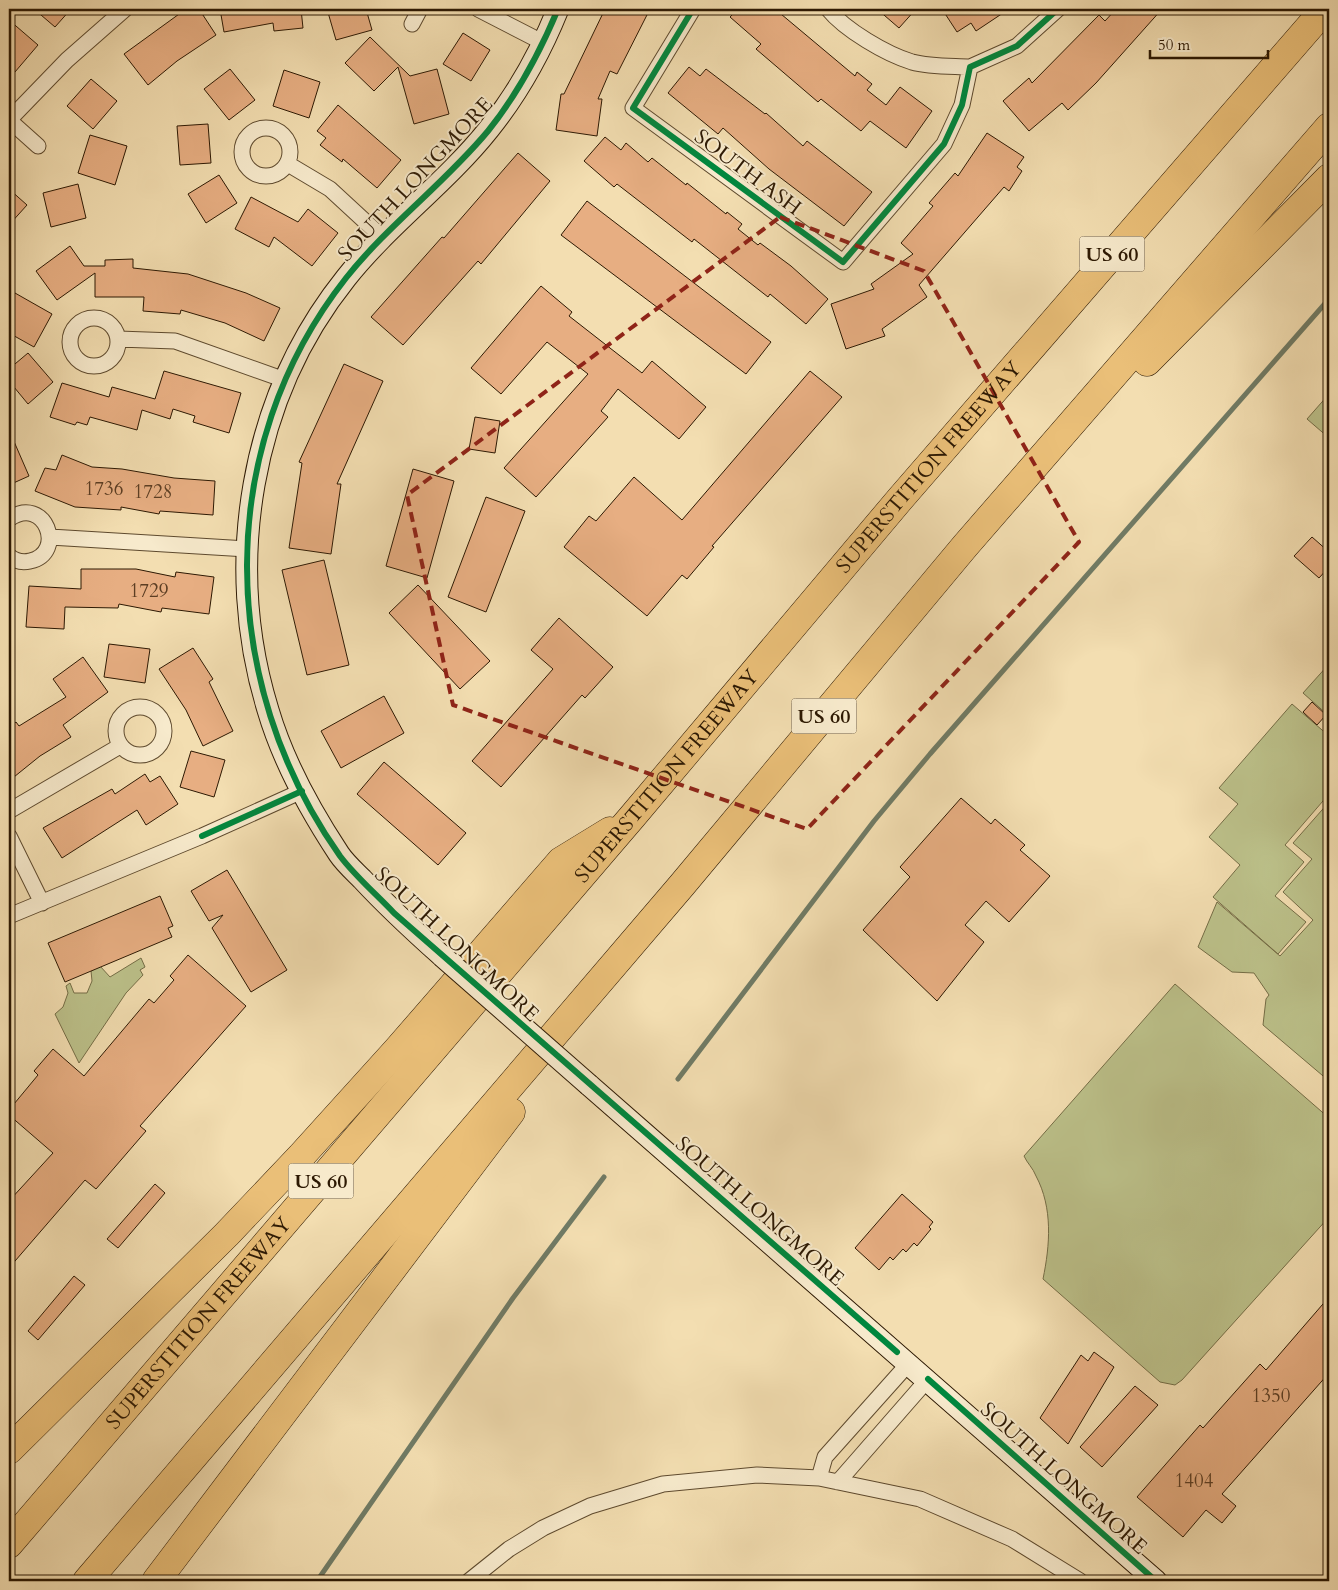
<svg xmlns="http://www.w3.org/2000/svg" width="1338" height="1590" font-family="Cardo,serif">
<rect width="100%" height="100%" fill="#f3deb1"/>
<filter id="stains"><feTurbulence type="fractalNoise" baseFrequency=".004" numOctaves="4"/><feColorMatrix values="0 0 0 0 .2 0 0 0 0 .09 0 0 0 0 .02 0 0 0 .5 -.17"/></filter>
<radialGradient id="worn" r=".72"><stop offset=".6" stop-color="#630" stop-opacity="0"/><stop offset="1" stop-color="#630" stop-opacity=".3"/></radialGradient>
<path fill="#bcc18a" stroke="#746d46" d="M1329 394V438L1307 419Z
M1329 664V716L1303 693Z
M1292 704 1329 736V794L1285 845 1304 862 1275 896 1306 922 1278 954 1213 897 1240 865 1209 837 1238 804 1219 788Z
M1329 802V1081L1263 1025 1266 999 1269 995 1254 973 1232 972 1198 947 1217 902 1280 956 1313 920 1283 892 1312 859 1293 843Z
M141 958 145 967 140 970 143 975 126 993 79 1063 55 1014 63 1007 68 993 66 986 70 983 74 993H87L92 981 91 971 100 966 110 977Z
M1175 984 1329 1118V1217L1182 1380 1175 1385 1160 1382 1043 1279C1050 1245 1053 1208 1036 1176 1033 1168 1027 1163 1024 1156Z"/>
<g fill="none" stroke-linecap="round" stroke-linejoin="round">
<path stroke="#707b65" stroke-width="5" d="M678 1079 874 821 930 754 1329 299
M317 1581 513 1298 604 1177"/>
</g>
<path fill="#e7ae82" stroke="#2d1903" d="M34 9H71L55 27Z
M186 9H199L216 35 177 61 148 85 124 54Z
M220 9H301L303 28 274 31 273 23 224 32Z
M327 9H366L372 30 336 40Z
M605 9H650L617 74 610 71 598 99H602L597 136 556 130 561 94H564Z
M738 9H775L855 76 857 72 872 84 867 90 886 105 900 87 932 111 906 148 870 121 861 131 821 99 818 102 756 49 761 44 730 17Z
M877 9H916L899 28Z
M942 9H1009L976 31 971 23 957 32Z
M1116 9H1162L1096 83 1068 110 1062 103 1029 131 1003 101 1029 78 1032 83 1099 15 1105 21Z
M9 20 38 45 9 79Z
M463 33 490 50 471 81 443 64Z
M370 37 410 76 437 69 449 114 414 124 398 67 374 91 345 63Z
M689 67 700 76 706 69 765 114 766 113 803 146 807 141 872 192 844 226 769 169 723 128 718 134 668 93Z
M230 69 255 100 229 120 204 89Z
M284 70 320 82 309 118 273 106Z
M91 79 117 101 93 129 67 106Z
M338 105 401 160 377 188 343 159 342 162 320 145 326 138 317 131Z
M208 124 211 163 180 165 177 126Z
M987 133 1024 157 1017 167 1022 171 1009 191 1004 187 919 285 927 297 882 329 885 336 846 349 831 304 874 289 871 284 913 254 901 243 933 206 929 203 955 173 958 176Z
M90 135 127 146 115 185 78 173Z
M605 137 621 150 626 143 648 162 652 158 686 185 687 183 726 214 727 212 742 224 738 229 758 245 760 243 791 266 828 299 806 324 770 294 768 297 694 239 692 242 617 184 614 187 584 161Z
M518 153 550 181 481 264 478 261 403 345 371 317 442 237 444 238Z
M219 175 237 203 206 223 188 194Z
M78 184 86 218 51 227 43 193Z
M9 189 27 205 9 225Z
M251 197 298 222 308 209 338 233 312 266 274 237 269 247 235 229Z
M587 201 771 342 746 374 561 235Z
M70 246 84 266H105V260L133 259V268L188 274 246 293 280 308 264 341 225 323 181 310 180 314 143 311 144 297H95V273L57 300 36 271Z
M541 286 572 312 569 316 642 373 652 361 706 407 679 439 618 389 601 411 608 417 536 497 504 468 588 374 547 342 501 394 471 368Z
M15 293 52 314 34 347 9 333V304Z
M28 353 53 382 28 404 9 381V369Z
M344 364 383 381 337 484H341L331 554 289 548 302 463 299 462Z
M164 371 241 393 229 433 193 422 195 416 173 409 170 419 142 410 137 430 90 417 87 425 77 422 75 425 50 417 62 383 109 397 112 387 155 399Z
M810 371 842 397 712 546 714 547 687 579 682 575 647 616 564 547 589 516 596 521 634 477 682 520Z
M475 417 500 421 495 453 469 449Z
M9 430 29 476 9 485Z
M62 455 92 467 122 469 174 478 215 481 213 515 160 511 159 514 121 507V510L75 507 35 491 45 468 56 470Z
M413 469 454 481 427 578 386 566Z
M486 497 525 511 486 612 448 597Z
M1312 537 1329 552V567L1319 578 1294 556Z
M324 560 349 665 307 675 282 570Z
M81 569H136L175 577 176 572 214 577 209 614 162 608 161 612 119 604 118 608 65 607 64 629 26 627 29 586 81 589Z
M418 585 490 661 460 689 389 613Z
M559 618 613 667 585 698 582 695 501 787 472 761 553 669 531 650Z
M109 644 150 649 145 683 104 677Z
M193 648 213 679 209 682 233 731 203 746 186 710 159 669Z
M83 657 108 692 63 725 71 737 40 756 9 781V728L16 722 19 726 66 697 53 679Z
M384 696 404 733 341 768 321 731Z
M1312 702 1326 715 1317 725 1303 712Z
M191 751 225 760 214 797 180 787Z
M384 762 466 833 438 865 357 794Z
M145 774 150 782 160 776 178 804 146 825 137 810 62 858 43 828 112 789 115 794Z
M961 798 991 824 995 819 1025 845 1020 850 1050 876 1009 922 986 901 965 925 984 942 937 1001 863 930 910 877 900 867Z
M227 870 287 970 251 992 212 928 223 915 209 921 191 891Z
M160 896 173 926 168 928 172 937 65 982 48 943Z
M188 955 246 1006 140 1126 146 1131 96 1189 85 1180 9 1268V1201L53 1153 9 1115V1110L38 1075 34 1071 53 1049 84 1076 149 999 154 1003 174 980 170 976Z
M155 1184 165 1193 118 1248 107 1239Z
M902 1194 933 1222 929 1227 931 1229 917 1246 914 1243 906 1252 903 1249 893 1260 890 1257 879 1270 855 1248Z
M74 1276 85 1285 38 1340 28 1331Z
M1329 1297V1373L1222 1494 1236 1506 1222 1523 1206 1510 1183 1537 1137 1497 1200 1425 1203 1428 1260 1364 1266 1370Z
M1094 1352 1114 1367 1068 1444 1040 1418 1081 1355 1088 1361Z
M1135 1386 1158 1405 1102 1467 1080 1447Z"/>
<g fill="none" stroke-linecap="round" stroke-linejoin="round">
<g stroke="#5e4a2e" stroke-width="17">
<path id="street" d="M478 9 544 43
M693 9 633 108 843 262 944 144 962 105 970 67 1017 46 1058 9
M828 9C845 30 886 54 912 62 930 67 952 66 970 67
M412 24 420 9
M9 120 67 60 125 9
M9 120 38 146
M242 152a24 24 0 1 1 48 0a24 24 0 1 1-48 0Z
M288 164 330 189 382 237
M70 342a24 24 0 1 1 48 0a24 24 0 1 1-48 0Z
M118 339 175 341 285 380
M9 519C45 494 67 553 30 561 22 563 15 561 9 556
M50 537 247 549
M116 731a24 24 0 1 1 48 0a24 24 0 1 1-48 0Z
M9 811 120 746
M9 836 42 903
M9 916 202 836 302 791
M819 1478 825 1457 909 1363
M838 1482 928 1379
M469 1581 509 1549 543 1528 590 1506 663 1484 757 1475 819 1478 920 1499 1012 1539 1080 1581"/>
</g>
<g stroke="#2d1903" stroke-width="23">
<path id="secondary" d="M442 956C414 931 387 906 362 879 354 871 345 863 339 854 310 810 283 761 268 710 223 564 250 398 346 278 389 224 446 183 489 129 518 93 541 51 558 9
M589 1085 1156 1581"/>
</g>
<g stroke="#2d1903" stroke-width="29">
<g id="highway">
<path d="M1147 362 1329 178"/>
<path d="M9 1450 227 1234 302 1155 397 1050 561 861 610 831"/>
<path id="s1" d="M9 1544 632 817 900 499 1325 9"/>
<path d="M87 1581 682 885 965 546 1329 127"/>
<path d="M156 1581 511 1112"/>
</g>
</g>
<use href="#street" stroke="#f7eacc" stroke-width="15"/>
<use href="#secondary" stroke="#f7eacc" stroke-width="21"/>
<use href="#highway" stroke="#eabf78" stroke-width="28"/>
<g stroke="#2d1903" stroke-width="23" stroke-linecap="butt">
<path id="secondary-bridge" d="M442 956 589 1085"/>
</g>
<use href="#secondary-bridge" stroke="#f7eacc" stroke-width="21"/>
<g stroke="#f7eacc" stroke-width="9">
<path id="cycleway" d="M558 9C540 52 517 95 488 131 444 184 388 225 346 278 213 447 217 682 340 856 355 876 376 894 394 913L897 1352
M693 9 633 108 843 262 944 144 962 105 970 67 1017 46 1058 9
M202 836 302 791
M928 1379 1156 1581"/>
</g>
<use href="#cycleway" stroke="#00873e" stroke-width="6"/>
</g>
<path fill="none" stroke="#8f2418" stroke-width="4" stroke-dasharray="10 6" stroke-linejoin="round" d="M780 217 924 271 1079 542 807 829 453 705 407 495Z"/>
<g text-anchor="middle" stroke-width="4" stroke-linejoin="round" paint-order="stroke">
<g font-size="19" fill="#5c3e23">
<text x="104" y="495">1736</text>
<text x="153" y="498">1728</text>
<text x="149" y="597">1729</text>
<text x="1271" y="1402">1350</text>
<text x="1194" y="1487">1404</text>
</g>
<g fill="#f7eacc" stroke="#6a583f" stroke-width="1">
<rect x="1079.5" y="236.5" width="65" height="35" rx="4"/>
<rect x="791.5" y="698.5" width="65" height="35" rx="4"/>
<rect x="288.5" y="1163.5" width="65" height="35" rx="4"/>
</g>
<g font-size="20" font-weight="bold" fill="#2d1903">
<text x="1112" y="261">US 60</text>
<text x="824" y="723">US 60</text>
<text x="321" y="1188">US 60</text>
</g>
<g font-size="21" fill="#2d1903" stroke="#f7eacc">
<text transform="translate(748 172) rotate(37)" y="7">SOUTH ASH</text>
<text transform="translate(415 179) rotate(-47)" y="7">SOUTH LONGMORE</text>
<text dy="7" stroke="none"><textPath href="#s1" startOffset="1416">SUPERSTITION FREEWAY</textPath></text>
<text dy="7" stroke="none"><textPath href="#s1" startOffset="1011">SUPERSTITION FREEWAY</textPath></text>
<text transform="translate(457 944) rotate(43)" y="7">SOUTH LONGMORE</text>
<text transform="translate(760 1211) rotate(41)" y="7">SOUTH LONGMORE</text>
<text dy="7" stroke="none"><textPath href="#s1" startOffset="291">SUPERSTITION FREEWAY</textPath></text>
<text transform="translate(1064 1478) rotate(42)" y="7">SOUTH LONGMORE</text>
</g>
</g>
<rect width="1338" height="1590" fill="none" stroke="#f3deb1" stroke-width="30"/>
<rect x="10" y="10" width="1318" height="1570" fill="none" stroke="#2d1903" stroke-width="2.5"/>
<rect x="15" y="15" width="1308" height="1560" fill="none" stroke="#2d1903"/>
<path d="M1150 50v8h118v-8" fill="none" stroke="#2d1903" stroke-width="2.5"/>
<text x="1158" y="50" font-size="15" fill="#2d1903" stroke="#f7eacc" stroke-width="4" paint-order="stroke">50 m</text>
<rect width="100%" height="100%" filter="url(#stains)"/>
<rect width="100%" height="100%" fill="url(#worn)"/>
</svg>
